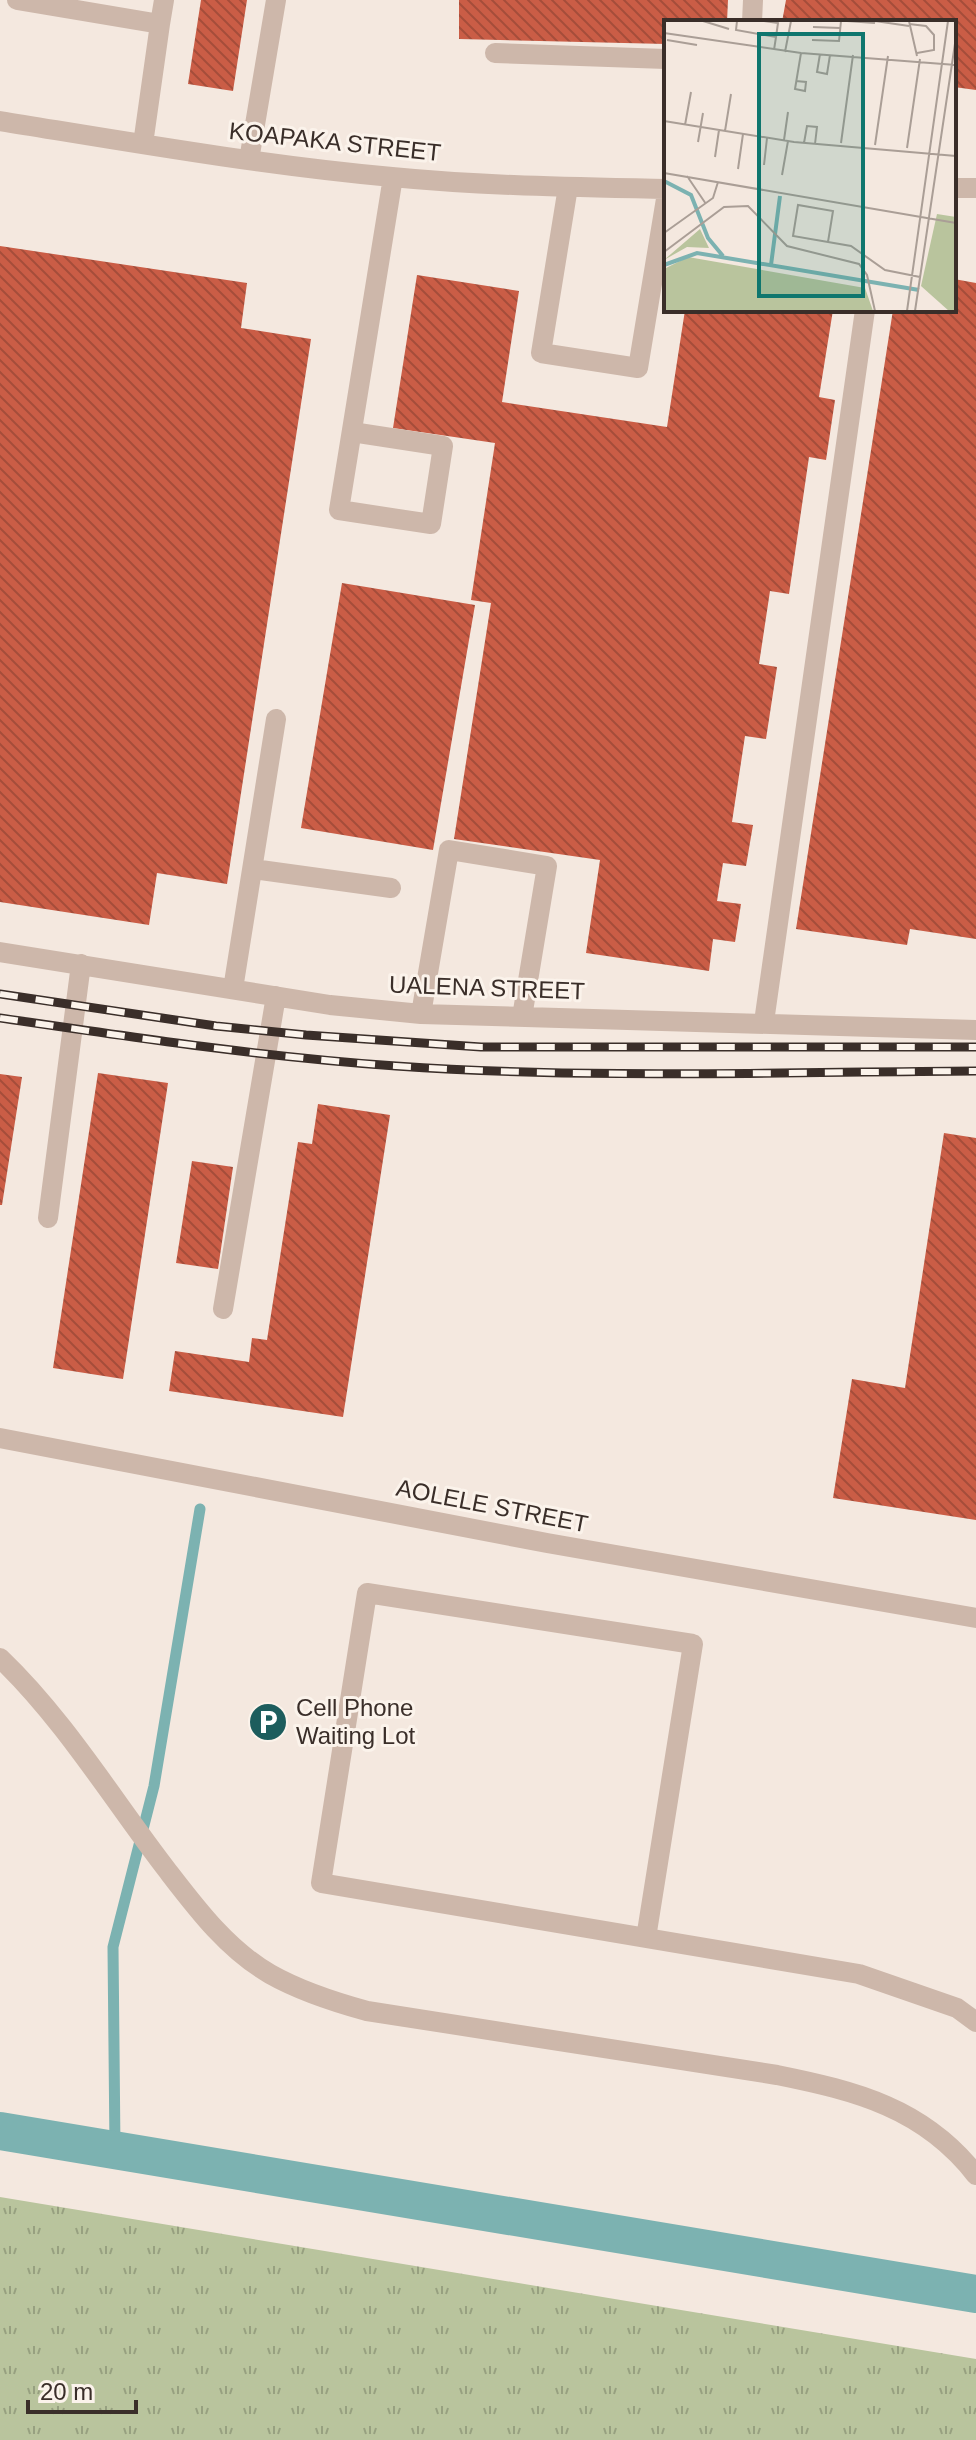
<svg xmlns="http://www.w3.org/2000/svg" width="976" height="2440" font-family="Helvetica,sans-serif">
<defs>
<pattern id="grass-tufts" width="24" height="20" patternUnits="userSpaceOnUse" patternTransform="scale(2)"><rect width="24" height="20" fill="#b9c49d"/><path d="M3 7l-1-3M5 7V3M7 7l1-3M15 17l-1-3M17 17v-4M19 17l1-3" fill="none" stroke="#97a080"/></pattern>
<pattern id="building-back-hatch" width="6" height="6" patternUnits="userSpaceOnUse" patternTransform="scale(2)"><rect width="6" height="6" fill="#ca5d46"/><path d="M-1 5l2 2M0 0l6 6M5-1l2 2" fill="none" stroke="#a54d3a"/></pattern>
</defs>
<rect width="100%" height="100%" fill="#f4e8df"/>
<path fill="url(#grass-tufts)" d="M0 2197 976 2359V2440H0Z"/>
<g fill="none" stroke-linecap="round" stroke-linejoin="round">
<path stroke="#7cb2b1" stroke-width="11" d="M115 2149 113 1947 154 1786 200 1509"/>
<path stroke="#7cb2b1" stroke-width="38" d="M0 2131 976 2294"/>
</g>
<path fill="url(#building-back-hatch)" d="M201 0H247L233 91 188 84Z
M459 0H728L727 22H666V44L459 39Z
M786 0H976V90L954 87V22H782Z
M0 246 247 283 241 328 311 339 227 884 157 873 149 925 0 902Z
M417 275 519 291 502 402 667 427 685 310H833L819 397 835 400 826 460 809 457 789 594 770 591 759 664 777 667 766 739 745 736 732 822 753 825 746 866 723 863 717 901 741 904 735 942 713 939 709 971 586 953 600 860 454 839 491 603 471 600 495 443 393 428Z
M954 279 976 283V939L910 929 907 945 796 929 893 310H954Z
M342 583 475 605 433 850 301 828Z
M98 1073 168 1083 123 1379 53 1368Z
M0 1074 22 1077 2 1205H0Z
M318 1104 390 1115 343 1417 169 1391 175 1351 249 1362 252 1338 267 1340 298 1142 312 1144Z
M944 1133 976 1138V1520L833 1498 852 1379 905 1388Z
M192 1161 233 1167 218 1269 176 1263Z"/>
<g fill="none" stroke-linecap="round" stroke-linejoin="round">
<path stroke="#cdb7aa" stroke-width="20" d="M17 0 160 24 143 144
M752 22 753 0
M160 24 164 0
M495 53 666 59
M0 121C130 142 261 165 392 177 483 186 575 187 666 189
M249 160 276 0
M568 187 541 353 638 368 666 199
M954 188H976
M352 432 443 446 431 524 339 510 393 177
M253 869 391 888
M0 952 330 1005 421 1014 976 1030
M233 989 276 719
M421 1014 449 850 547 866 522 1017
M764 1022 865 310
M48 1218 81 964
M223 1309 276 996
M0 1438 547 1543 976 1618
M0 1658C64 1719 113 1800 167 1870 197 1909 227 1949 270 1974 300 1991 334 2002 367 2011L777 2075C856 2091 924 2108 976 2175
M646 1938 693 1644 367 1593 321 1883 859 1974 957 2008 976 2022"/>
<g stroke="#3a2e29" stroke-width="9">
<path id="rail" d="M0 994 216 1026 306 1035 481 1047H976
M0 1018C131 1037 263 1057 396 1066 589 1079 783 1072 976 1071"/>
</g>
<use href="#rail" stroke="#fbf3eb" stroke-width="6" stroke-dasharray="18" stroke-linecap="butt"/>
</g>
<defs>
<g id="parking-disc" transform="scale(2)"><circle r="9.5" fill="#1d5d5d" stroke="#fbf3eb"/><path d="M-3.5-5.5H1a3.5 3.5 0 0 1 0 7H-1V5.5H-3.5ZM-1-3.4V-.6H.8a1.4 1.4 0 0 0 0-2.8Z" fill="#fff"/></g>
</defs>
<g fill-rule="evenodd">
<use href="#parking-disc" x="268" y="1722"/>
</g>
<g text-anchor="middle" stroke-width="6" stroke-linejoin="round" paint-order="stroke">
<g font-size="24" fill="#3a2e29" stroke="#fbf3eb">
<text transform="translate(335 142) rotate(6)" y="8">KOAPAKA STREET</text>
<text transform="translate(487 988) rotate(2)" y="8">UALENA STREET</text>
<text transform="translate(492 1506) rotate(11)" y="8">AOLELE STREET</text>
</g>
<g font-size="24" fill="#3a2e29" stroke="#fbf3eb" text-anchor="start">
<text x="296" y="1716">Cell Phone<tspan x="296" dy="28">Waiting Lot</tspan></text>
</g>
</g>
<g transform="translate(664 20)">
<rect width="292" height="292" fill="#f4e8df"/>
<path d="M36 209 45 228 23 227 0 240ZM24 237 201 268 209 291H0V249Z" fill="#b9c49d"/>
<path d="M273 194 292 197V291H285L257 266Z" fill="#b9c49d"/>
<path fill="none" stroke="#7cb2b1" stroke-width="4" d="M0 161 27 175 44 218 59 236M0 245 33 233 255 270M107 245 116 176"/>
<path fill="none" stroke="#aa9e96" stroke-width="2" d="M39 1 65 9M73 1 72 10 112 17 110 30M100 1 114 3 112 17M183 1 211 3M211 1 245 6M245 1 253 36M245 4 262 6 270 15V30L253 33M149 7 176 8M0 13 137 33 292 45M3 20 33 25M148 20 175 21 177 1M121 32 127 1M156 34 153 52 163 54 166 35M132 61 142 62 141 71 131 69 137 33M0 101 130 122 292 136M21 105 27 72M61 111 67 74M120 120 124 92M34 122 39 93M140 123 143 106 153 107 151 124M177 123 189 35M211 125 224 36M243 128 256 39M51 137 55 110M100 145 103 118M74 149 79 114M0 153 292 203M118 155 124 121M23 156 42 184M0 213 49 178 54 162M164 222 169 191 134 185 129 216 164 222 187 226 221 250 256 257M0 232 60 187 84 186 123 226 195 244 203 255 211 291M243 291 284 1M251 291 292 17"/>
<path fill="#0f766e" fill-opacity="0.15" stroke="#0f766e" stroke-width="4" d="M95 14H199V276H95Z"/>
<rect width="292" height="292" fill="none" stroke="#3a2e29" stroke-width="4"/>
</g>
<path d="M28 2400v12h108v-12" fill="none" stroke="#3a2e29" stroke-width="4"/>
<text x="40" y="2400" font-size="24" fill="#3a2e29" stroke="#fbf3eb" stroke-width="6" paint-order="stroke">20 m</text>
</svg>
